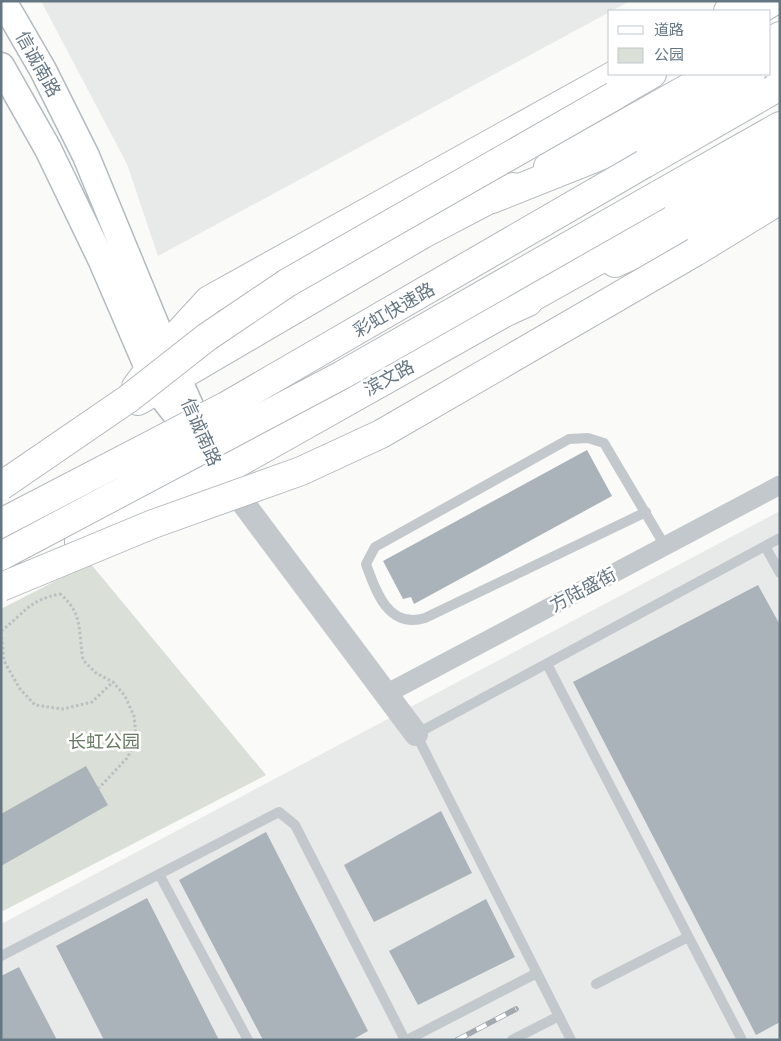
<svg xmlns="http://www.w3.org/2000/svg" width="781" height="1041" font-family="'Alegreya Sans','Noto Sans SC',sans-serif">
<rect width="100%" height="100%" fill="#fafaf8"/>
<path fill="#e8e9e9" d="M41 1H630L158 256 127 164Z
M780 511V1040H1V924Z"/>
<path fill="#dadfd7" d="M90 563 266 775 1 912V609Z"/>
<path fill="#aab3b9" d="M587 450 612 496 414 604 411 597 403 599 383 561Z
M758 585 780 625V1022L756 1035 573 682Z
M86 766 108 805 1 866V814Z
M441 811 472 873 374 922 344 865Z
M266 832 368 1031 352 1040H263L179 880Z
M147 898 219 1040H104L56 946Z
M486 899 515 957 418 1005 389 951Z
M19 967 57 1040H1V976Z"/>
<g fill="none" stroke-linecap="round" stroke-linejoin="round">
<g stroke="#b3babf" stroke-width="29">
<path id="secondary" d="M3 1 43 70 86 156 178 379 220 473
M1 66 48 149 102 261 158 391 193 436"/>
</g>
<g stroke="#b5babe" stroke-width="30">
<path id="primary" d="M728 11 746 1
M770 42 780 36
M548 167 713 74
M615 263 720 216 780 182
M136 387 165 348 209 300 616 74
M138 401 423 234 513 187
M79 542 220 473 506 312 528 302"/>
</g>
<g stroke="#b4b9bd" stroke-width="30">
<path id="trunk" d="M757 11 774 1
M770 63 780 58
M614 96 652 74
M644 164 780 86
M658 195 780 126
M492 199 615 150 751 74
M695 252 780 200
M506 312 704 201 780 156"/>
</g>
<path stroke="#bbbfc2" stroke-width="3" stroke-dasharray="2.5 2.5" stroke-linecap="butt" d="M1 631C25 613 28 600 60 594 84 613 78 633 83 660L96 673 113 682 125 696 134 716 136 735 128 757 99 788
M1 632 4 661 20 689 35 705 63 709 92 702 113 682"/>
<path stroke="#c3c8cc" stroke-width="10" d="M646 512 425 618C389 629 376 593 366 564L375 547 569 439 588 438 604 443 665 546
M765 546 780 573
M547 664 742 1040
M159 874 248 1040
M1 956 279 812 295 825 405 1040
M596 984 688 937
M407 1040 537 973
M512 1040 559 1016
M571 1040 416 734 780 538"/>
<path stroke="#c3c8cc" stroke-width="19" d="M386 694 780 485"/>
<path stroke="#c3c8cc" stroke-width="24" d="M226 480 416 734"/>
<use href="#secondary" stroke="#fff" stroke-width="26"/>
<use href="#primary" stroke="#fff" stroke-width="28"/>
<use href="#trunk" stroke="#fff" stroke-width="28"/>
<g stroke="#a2aab0" stroke-width="5.5">
<path id="rail" d="M457 1040 516 1009"/>
</g>
<use href="#rail" stroke="#fff" stroke-width="4" stroke-dasharray="11" stroke-linecap="butt"/>
<g stroke="#b4b9bd" stroke-width="30" stroke-linecap="butt">
<path id="trunk-bridge" d="M1 486 128 399 207 337 287 283 614 96
M1 523 226 406 644 164
M1 556 342 375 658 195
M1 587 153 524 301 471 381 434 695 252"/>
</g>
<use href="#trunk-bridge" stroke="#fff" stroke-width="28"/>
</g>
<g text-anchor="middle" stroke-width="5" stroke-linejoin="round" paint-order="stroke">
<g font-size="18" fill="#657683" stroke="#fff">
<text transform="translate(38 64) rotate(61)" y="6">信诚南路</text>
<text transform="translate(394 310) rotate(-30)" y="6">彩虹快速路</text>
<text transform="translate(389 378) rotate(-29)" y="6">滨文路</text>
<text transform="translate(201 432) rotate(66)" y="6">信诚南路</text>
<text transform="translate(583 590) rotate(-28)" y="6">方陆盛街</text>
</g>
<g font-size="18" fill="#687a64" stroke="#fff">
<text x="104" y="748">长虹公园</text>
</g>
</g>
<rect width="781" height="1041" fill="none" stroke="#657683" stroke-width="5"/>
<rect x="608" y="10" width="162" height="65" fill="#ffffff" stroke="#c1c8cd"/>
<rect x="618" y="26" width="25" height="8" fill="#ffffff" stroke="#c1c8cd"/>
<text x="654" y="35" font-size="15" fill="#657683">道路</text>
<rect x="618" y="48" width="25" height="15" fill="#dadfd7" stroke="#c1c8cd"/>
<text x="654" y="60" font-size="15" fill="#657683">公园</text>
</svg>
